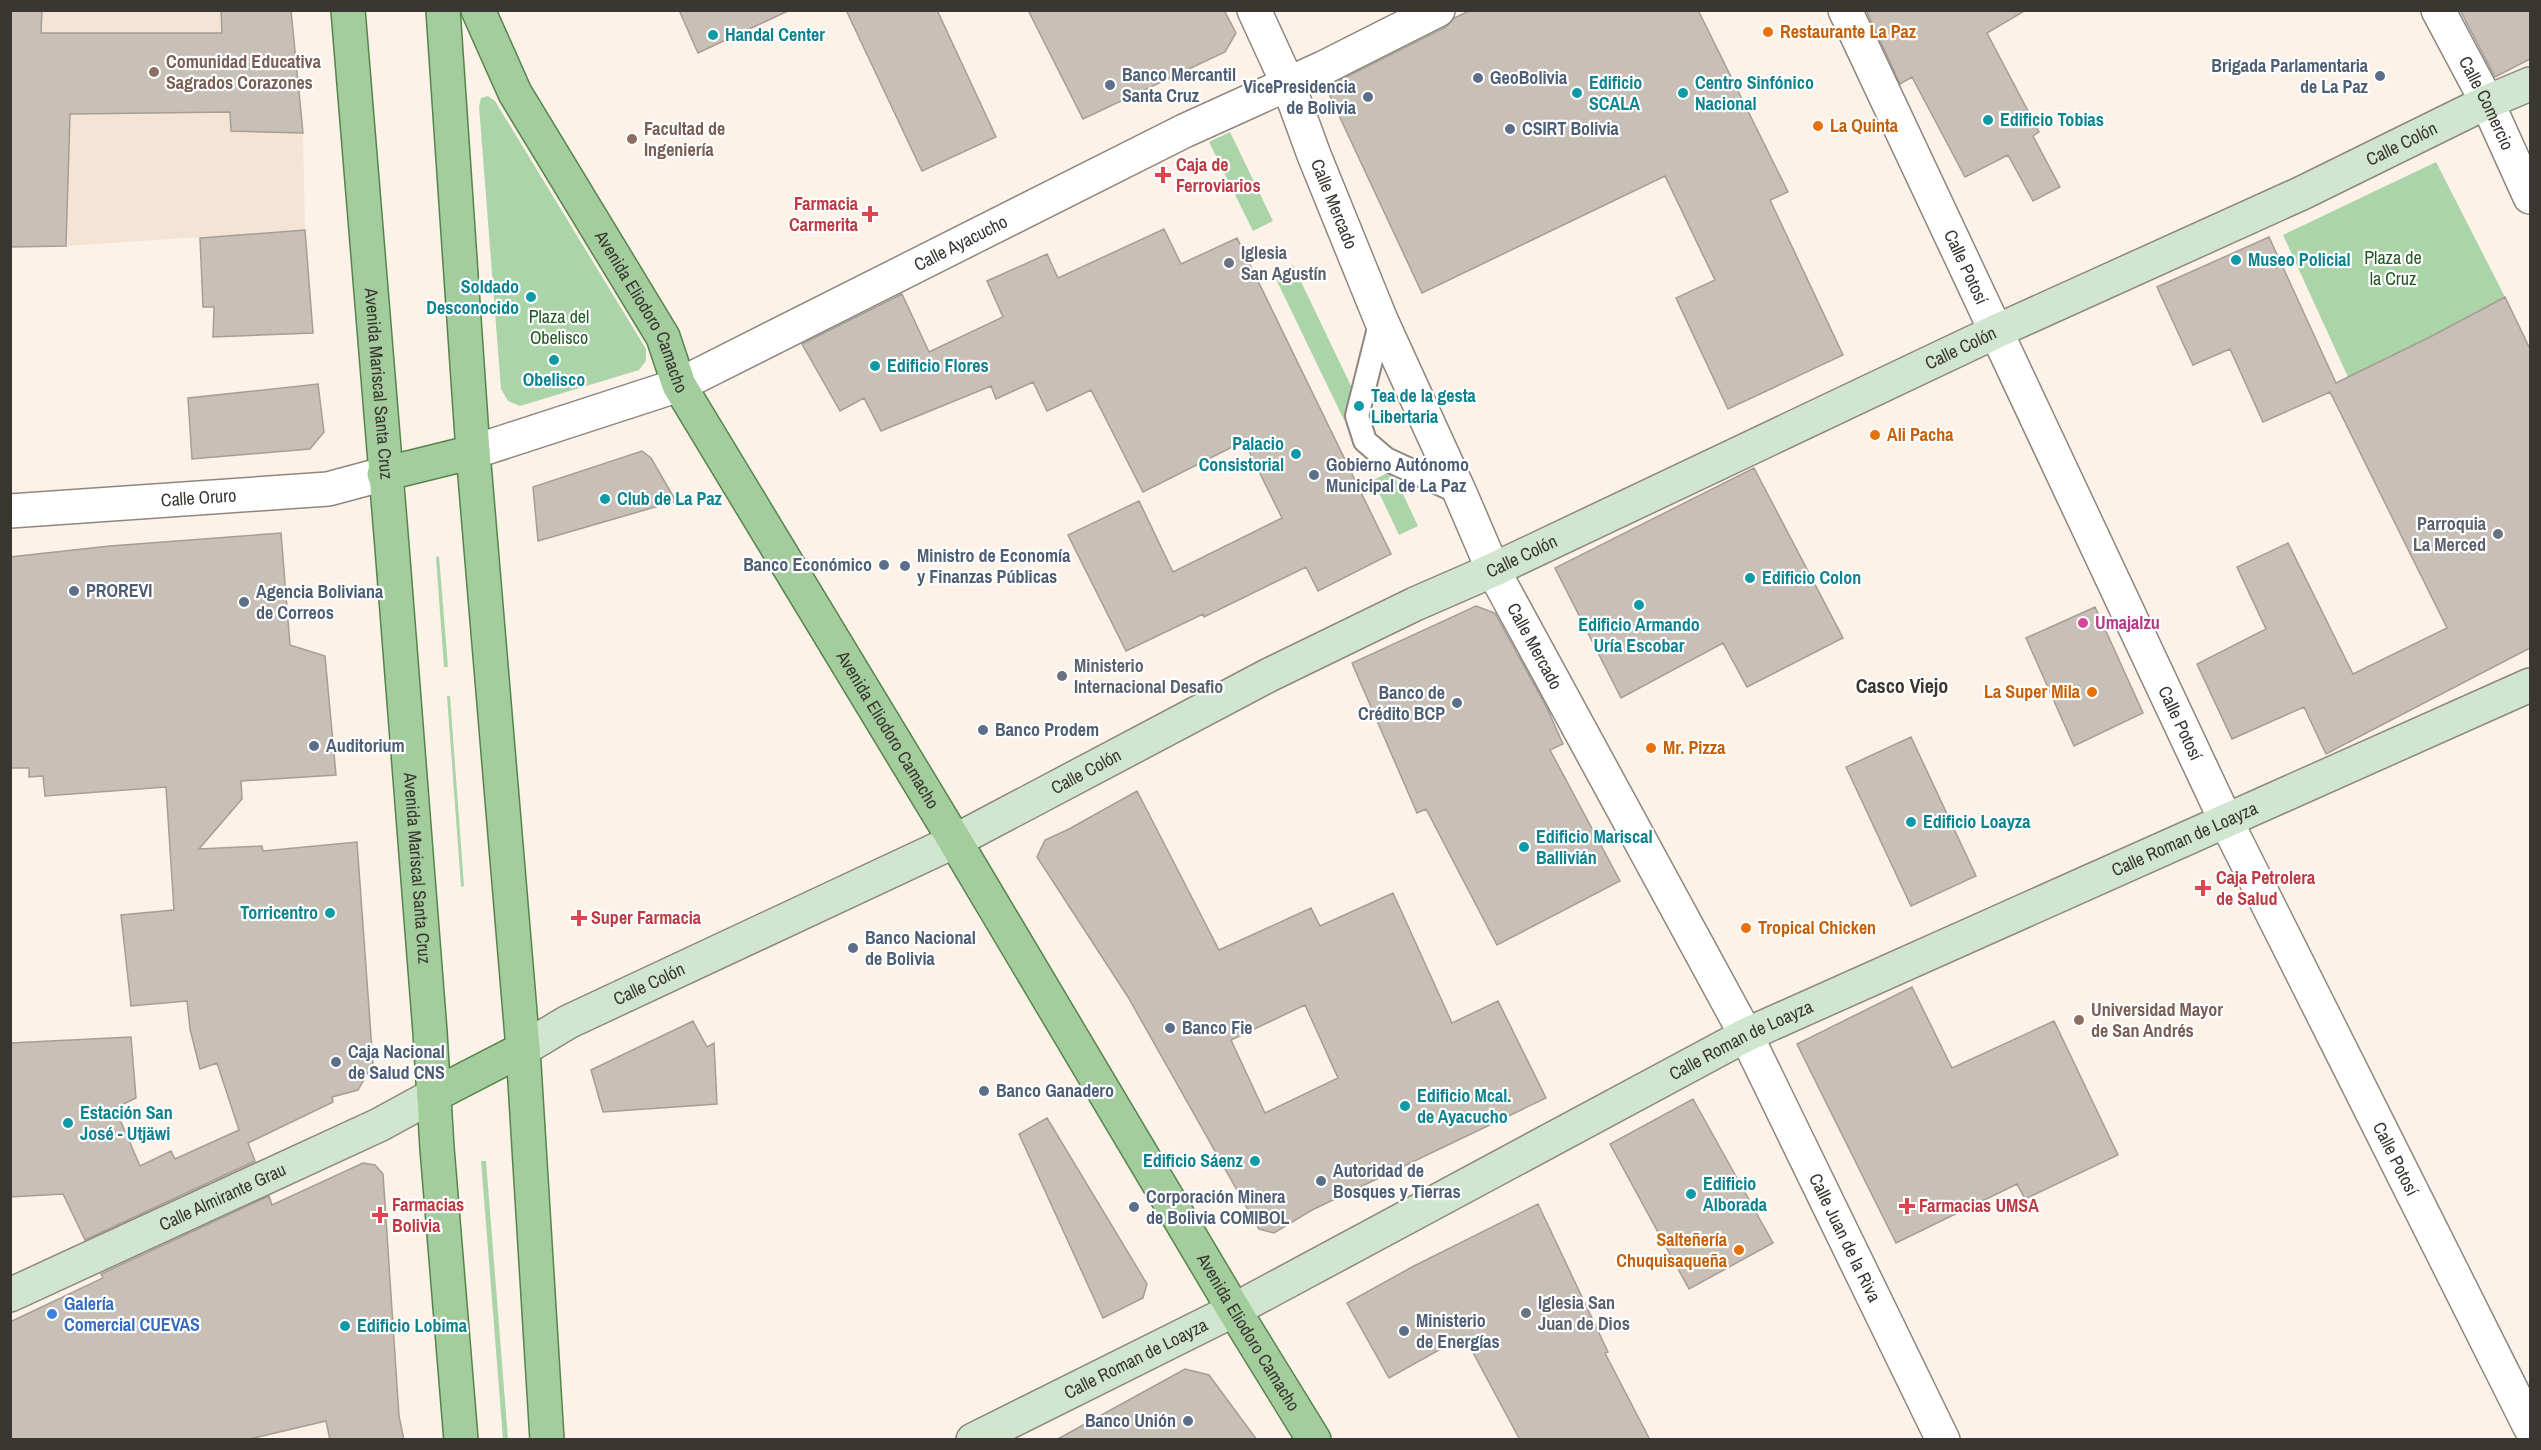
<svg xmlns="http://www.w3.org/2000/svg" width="2541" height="1450" font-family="'Archivo Narrow',sans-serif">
<rect width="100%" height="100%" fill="#fcf2e8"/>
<path fill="#f4e4d5" d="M10 11H291L303 133 305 230 66 246 11 247Z"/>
<path fill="#abd4a9" d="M488 96 495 101 646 349V361L639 370 520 406 508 401 501 389 479 106 481 98Z
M1230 132 1273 221 1253 231 1209 142Z
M2436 162 2505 297 2430 337 2348 377 2283 235Z
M1293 265 1363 411 1344 420 1274 275Z
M1392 471 1418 526 1399 535 1373 480Z
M439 556 448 667H444L436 557Z
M447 696H450L464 886 461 887Z
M481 1161H486L508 1439H503Z"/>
<path fill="#c8bfb6" stroke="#a69d94" stroke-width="1.5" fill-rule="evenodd" d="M10 10H42L41 33H222L221 10H291L303 133 231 131 230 112 70 114 66 246 10 247Z
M679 10H790L698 53Z
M846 10H937L996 137 922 171Z
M1028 10H1224L1236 33 1225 52 1083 119Z
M1471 10H1698L1788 192 1770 200 1843 355 1728 409 1676 298 1715 280 1665 176 1422 293 1328 92 1332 84 1446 27 1454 18Z
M1866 10H2026L1987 33 2039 132 2033 136 2060 187 2033 201 2008 155 1965 177 1912 77 1900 84Z
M2460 10H2530V59L2495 77Z
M1164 229 1181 264 1237 238 1391 554 1318 591 1306 567 1204 617 1203 614 1126 651 1068 535 1139 501 1173 572 1282 518 1244 441 1143 492 1091 390 1047 411 1033 382 996 399 991 386 881 431 864 398 840 411 802 344 902 294 929 352 1003 317 987 281 1047 254 1058 278Z
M305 230 313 333 213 337 214 307H203L200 238Z
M2269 237 2336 383 2430 337 2505 297 2530 349V648L2326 754 2304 707 2232 739 2197 664 2266 629 2237 567 2288 543 2353 674 2447 628 2330 392 2263 422 2230 349 2193 365 2157 287Z
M318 384 324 432 310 449 192 459 188 398Z
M642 451 651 458 676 501 538 541 533 487Z
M1754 468 1843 638 1747 687 1723 643 1621 698 1555 568Z
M281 533 290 645 325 656 336 775 241 781 242 799 199 849 262 846 263 851 357 842 373 1064 358 1090 332 1097 333 1102 248 1143 255 1161 85 1240 63 1194 10 1197V1043L131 1037 136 1098 115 1108 140 1166 171 1151 175 1159 239 1130 217 1063 200 1069 190 1029 187 1001 131 1006 121 915 174 910 166 787 45 796 43 776 29 777V768H10V557L110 546Z
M1476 606 1495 613 1547 708 1563 744 1550 750 1620 881 1497 945 1426 809 1417 813 1352 663Z
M2095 607 2143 713 2074 746 2026 638Z
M1911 737 1976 876 1911 906 1846 767Z
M1137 791 1219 950 1311 908 1320 926 1393 893 1452 1023 1498 1001 1546 1098 1312 1210 1274 1233 1259 1229 1128 997 1037 857 1045 840 1069 829ZM1305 1005 1338 1078 1265 1113 1231 1040Z
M1912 987 1952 1068 2054 1021 2118 1155 2025 1199 2017 1184 1896 1243 1797 1044Z
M693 1021 707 1047 714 1043 717 1104 603 1112 591 1070Z
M1693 1099 1773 1243 1689 1289 1610 1144Z
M1047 1118 1147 1284 1143 1298 1103 1318 1019 1134Z
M363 1163 375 1165 383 1174 399 1416 404 1440H330L326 1421 246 1440H10V1322L103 1278 101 1274 269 1196 272 1205Z
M1538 1204 1608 1352 1605 1353 1650 1440H1520L1464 1336 1389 1378 1347 1303 1412 1267Z
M1185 1369 1209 1375 1257 1440H1056Z"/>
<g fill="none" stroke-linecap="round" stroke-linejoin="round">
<g stroke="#8f867d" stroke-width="26">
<path id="service" d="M1381 320 1357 416 1365 441 1386 459 1460 493"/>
</g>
<g stroke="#8f867d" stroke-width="36">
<g id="minor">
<path id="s1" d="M2438 10 2487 102 2530 197"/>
<path id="s2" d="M473 452 679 385 1184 131 1323 68 1438 10"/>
</g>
</g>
<g stroke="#8f867d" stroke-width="36">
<g id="tertiary">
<path id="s3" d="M1254 10 1288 84 1314 155 1381 320 1460 493 1493 570 1746 1035 1943 1440"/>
<path id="s4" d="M1845 10 2226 821 2530 1427"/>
<path id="s5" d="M10 511 328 489 384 474"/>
</g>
</g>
<g stroke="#8f867d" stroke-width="36">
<g id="secondary">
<path id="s6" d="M523 1049 568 1022 955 841 1269 675 1415 604 1493 570 1997 331 2302 193 2487 102 2530 84"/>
<path id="s7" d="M10 1295 379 1125 434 1095"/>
<path id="s8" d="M973 1440 1234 1310 1746 1035 2530 685"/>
</g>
</g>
<g stroke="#57834d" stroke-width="36">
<g id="primary">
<path id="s9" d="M348 10 392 547 430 1032 437 1148 461 1440"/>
<path d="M443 10 473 452 523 1049 547 1440"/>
<path id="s10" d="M478 10 515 93 663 337 679 385 955 841 1234 1310 1314 1440"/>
<path d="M384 474 473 452"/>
<path d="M434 1095 523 1049"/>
</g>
</g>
<use href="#service" stroke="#fff" stroke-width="22"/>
<use href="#minor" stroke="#fff" stroke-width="33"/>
<use href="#tertiary" stroke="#fff" stroke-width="33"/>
<use href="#secondary" stroke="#d1e6ce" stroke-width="33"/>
<use href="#primary" stroke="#a4cd9d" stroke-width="33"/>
</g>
<g fill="#e8710a" stroke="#fff" stroke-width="2">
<circle cx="1768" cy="32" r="6"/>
<circle cx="1818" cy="126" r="6"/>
<circle cx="1875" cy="435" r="6"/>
<circle cx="2092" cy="692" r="6"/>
<circle cx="1651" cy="748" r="6"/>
<circle cx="1746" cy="928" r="6"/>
<circle cx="1739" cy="1250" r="6"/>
</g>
<g fill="#0f9aa8" stroke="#fff" stroke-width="2">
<circle cx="713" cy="35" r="6"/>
<circle cx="1577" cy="93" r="6"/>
<circle cx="1683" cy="93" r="6"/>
<circle cx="1988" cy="120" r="6"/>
<circle cx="2236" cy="260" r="6"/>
<circle cx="531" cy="297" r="6"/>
<circle cx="554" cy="360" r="6"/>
<circle cx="875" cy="366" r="6"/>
<circle cx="1359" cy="406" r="6"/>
<circle cx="1296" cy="454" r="6"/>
<circle cx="605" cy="499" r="6"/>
<circle cx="1750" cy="578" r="6"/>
<circle cx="1639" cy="605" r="6"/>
<circle cx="1911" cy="822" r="6"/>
<circle cx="1524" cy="847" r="6"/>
<circle cx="330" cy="913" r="6"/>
<circle cx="1405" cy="1106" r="6"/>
<circle cx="68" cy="1123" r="6"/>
<circle cx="1255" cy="1161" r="6"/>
<circle cx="1691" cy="1194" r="6"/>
<circle cx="345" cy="1326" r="6"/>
</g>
<g fill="#8d6e63" stroke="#fff" stroke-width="2">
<circle cx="154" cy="72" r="6"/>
<circle cx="632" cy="139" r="6"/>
<circle cx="2079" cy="1020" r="6"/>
</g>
<g fill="#5c6f8a" stroke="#fff" stroke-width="2">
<circle cx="2380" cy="76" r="6"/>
<circle cx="1478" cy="78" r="6"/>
<circle cx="1110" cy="85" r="6"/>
<circle cx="1368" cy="97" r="6"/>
<circle cx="1510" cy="129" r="6"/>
<circle cx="1314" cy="475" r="6"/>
<circle cx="884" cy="565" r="6"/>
<circle cx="905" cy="566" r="6"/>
<circle cx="74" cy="591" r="6"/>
<circle cx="244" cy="602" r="6"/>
<circle cx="1457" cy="703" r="6"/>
<circle cx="983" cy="730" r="6"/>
<circle cx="314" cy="746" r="6"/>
<circle cx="853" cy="948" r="6"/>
<circle cx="1170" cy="1028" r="6"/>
<circle cx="336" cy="1062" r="6"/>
<circle cx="984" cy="1091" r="6"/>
<circle cx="1321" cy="1181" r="6"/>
<circle cx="1134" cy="1207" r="6"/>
<circle cx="1404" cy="1331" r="6"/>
<circle cx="1188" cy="1421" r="6"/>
</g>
<g fill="#e0444e" stroke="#fff" stroke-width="2">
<path d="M1160 166h6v6h6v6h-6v6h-6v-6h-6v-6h6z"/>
<path d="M867 205h6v6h6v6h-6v6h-6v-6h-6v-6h6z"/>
<path d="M2200 879h6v6h6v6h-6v6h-6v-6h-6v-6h6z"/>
<path d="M576 909h6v6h6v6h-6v6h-6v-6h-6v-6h6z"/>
<path d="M1904 1197h6v6h6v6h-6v6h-6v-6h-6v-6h6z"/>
<path d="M377 1206h6v6h6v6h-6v6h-6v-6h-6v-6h6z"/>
</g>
<g fill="#6b7280" stroke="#fff" stroke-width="2">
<circle cx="1229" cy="263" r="6"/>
<circle cx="2498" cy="534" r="6"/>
<circle cx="1062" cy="676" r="6"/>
<circle cx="1526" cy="1313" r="6"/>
</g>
<circle fill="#d1479c" stroke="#fff" stroke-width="2" cx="2083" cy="623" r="6"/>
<circle fill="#3f7fe0" stroke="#fff" stroke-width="2" cx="52" cy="1314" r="6"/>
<g text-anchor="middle" stroke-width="4.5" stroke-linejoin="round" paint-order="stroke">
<g font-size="18" font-weight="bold" fill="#c56008" stroke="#fff" text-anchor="start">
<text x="1780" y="38">Restaurante La Paz</text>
<text x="1830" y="132">La Quinta</text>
<text x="1887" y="441">Ali Pacha</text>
<text x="2080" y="698" text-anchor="end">La Super Mila</text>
<text x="1663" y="754">Mr. Pizza</text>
<text x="1758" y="934">Tropical Chicken</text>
<text x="1727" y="1246" text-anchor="end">Salteñería<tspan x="1727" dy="21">Chuquisaqueña</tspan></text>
</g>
<g font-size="18" font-weight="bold" fill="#0d838f" stroke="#fff" text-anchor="start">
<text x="725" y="41">Handal Center</text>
<text x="1589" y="89">Edificio<tspan x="1589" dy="21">SCALA</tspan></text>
<text x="1695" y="89">Centro Sinfónico<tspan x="1695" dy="21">Nacional</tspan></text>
<text x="2000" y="126">Edificio Tobias</text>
<text x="2248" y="266">Museo Policial</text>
<text x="519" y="293" text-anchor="end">Soldado<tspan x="519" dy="21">Desconocido</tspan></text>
<text x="887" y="372">Edificio Flores</text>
<text x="554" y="386" text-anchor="middle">Obelisco</text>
<text x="1371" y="402">Tea de la gesta<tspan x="1371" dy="21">Libertaria</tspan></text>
<text x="1284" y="450" text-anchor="end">Palacio<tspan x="1284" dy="21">Consistorial</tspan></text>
<text x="617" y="505">Club de La Paz</text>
<text x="1762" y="584">Edificio Colon</text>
<text x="1639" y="631" text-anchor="middle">Edificio Armando<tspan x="1639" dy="21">Uría Escobar</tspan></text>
<text x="1923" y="828">Edificio Loayza</text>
<text x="1536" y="843">Edificio Mariscal<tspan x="1536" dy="21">Ballivián</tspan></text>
<text x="318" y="919" text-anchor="end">Torricentro</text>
<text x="1417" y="1102">Edificio Mcal.<tspan x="1417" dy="21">de Ayacucho</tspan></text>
<text x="80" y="1119">Estación San<tspan x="80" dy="21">José - Utjäwi</tspan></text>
<text x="1243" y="1167" text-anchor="end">Edificio Sáenz</text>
<text x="1703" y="1190">Edificio<tspan x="1703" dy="21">Alborada</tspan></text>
<text x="357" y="1332">Edificio Lobima</text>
</g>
<g font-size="18" font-weight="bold" fill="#785e54" stroke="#fff" text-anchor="start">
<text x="166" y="68">Comunidad Educativa<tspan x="166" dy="21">Sagrados Corazones</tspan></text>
<text x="644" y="135">Facultad de<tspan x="644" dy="21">Ingeniería</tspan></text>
<text x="2091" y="1016">Universidad Mayor<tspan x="2091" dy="21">de San Andrés</tspan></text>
</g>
<g font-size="18" font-weight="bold" fill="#4e5e75" stroke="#fff" text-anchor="start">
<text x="2368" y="72" text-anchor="end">Brigada Parlamentaria<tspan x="2368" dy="21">de La Paz</tspan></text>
<text x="1122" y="81">Banco Mercantil<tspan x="1122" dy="21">Santa Cruz</tspan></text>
<text x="1490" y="84">GeoBolivia</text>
<text x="1356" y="93" text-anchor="end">VicePresidencia<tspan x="1356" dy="21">de Bolivia</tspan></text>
<text x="1522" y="135">CSIRT Bolivia</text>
<text x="1326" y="471">Gobierno Autónomo<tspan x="1326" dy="21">Municipal de La Paz</tspan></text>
<text x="917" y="562">Ministro de Economía<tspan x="917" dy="21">y Finanzas Públicas</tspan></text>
<text x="872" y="571" text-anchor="end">Banco Económico</text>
<text x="86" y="597">PROREVI</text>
<text x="256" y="598">Agencia Boliviana<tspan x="256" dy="21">de Correos</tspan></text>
<text x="1445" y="699" text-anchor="end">Banco de<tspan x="1445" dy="21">Crédito BCP</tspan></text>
<text x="995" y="736">Banco Prodem</text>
<text x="326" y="752">Auditorium</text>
<text x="865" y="944">Banco Nacional<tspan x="865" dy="21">de Bolivia</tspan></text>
<text x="1182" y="1034">Banco Fie</text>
<text x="348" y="1058">Caja Nacional<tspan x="348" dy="21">de Salud CNS</tspan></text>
<text x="996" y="1097">Banco Ganadero</text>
<text x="1333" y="1177">Autoridad de<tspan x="1333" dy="21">Bosques y Tierras</tspan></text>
<text x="1146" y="1203">Corporación Minera<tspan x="1146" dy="21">de Bolivia COMIBOL</tspan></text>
<text x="1416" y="1327">Ministerio<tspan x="1416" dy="21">de Energías</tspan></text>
<text x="1176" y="1427" text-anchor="end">Banco Unión</text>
</g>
<g font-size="18" fill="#3a3632" stroke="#fff">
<text dy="6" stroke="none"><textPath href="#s1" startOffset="105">Calle Comercio</textPath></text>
<text dy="6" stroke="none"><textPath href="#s6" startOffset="2086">Calle Colón</textPath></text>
<text dy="6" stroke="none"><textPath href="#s3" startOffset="210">Calle Mercado</textPath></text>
<text dy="6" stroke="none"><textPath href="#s2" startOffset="532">Calle Ayacucho</textPath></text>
<text dy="6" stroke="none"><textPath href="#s4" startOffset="284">Calle Potosí</textPath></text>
<text dy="6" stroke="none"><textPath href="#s10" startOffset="344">Avenida Eliodoro Camacho</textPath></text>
<text dy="6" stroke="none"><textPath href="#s6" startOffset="1600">Calle Colón</textPath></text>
<text dy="6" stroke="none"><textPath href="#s9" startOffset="375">Avenida Mariscal Santa Cruz</textPath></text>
<text dy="6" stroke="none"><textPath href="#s5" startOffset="189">Calle Oruro</textPath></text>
<text dy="6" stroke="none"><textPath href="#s6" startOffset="1114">Calle Colón</textPath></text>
<text dy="6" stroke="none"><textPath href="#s3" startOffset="696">Calle Mercado</textPath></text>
<text dy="6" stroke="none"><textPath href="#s4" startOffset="788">Calle Potosí</textPath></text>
<text dy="6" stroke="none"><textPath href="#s10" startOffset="830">Avenida Eliodoro Camacho</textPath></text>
<text dy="6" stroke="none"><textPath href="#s6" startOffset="628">Calle Colón</textPath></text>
<text dy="6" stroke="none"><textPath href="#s8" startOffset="1353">Calle Roman de Loayza</textPath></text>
<text dy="6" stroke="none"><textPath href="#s9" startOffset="861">Avenida Mariscal Santa Cruz</textPath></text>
<text dy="6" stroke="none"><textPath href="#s6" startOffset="142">Calle Colón</textPath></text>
<text dy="6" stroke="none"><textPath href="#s8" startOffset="866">Calle Roman de Loayza</textPath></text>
<text dy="6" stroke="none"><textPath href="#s4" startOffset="1274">Calle Potosí</textPath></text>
<text dy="6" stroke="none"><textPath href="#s7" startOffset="234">Calle Almirante Grau</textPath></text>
<text dy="6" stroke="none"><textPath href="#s3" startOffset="1364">Calle Juan de la Riva</textPath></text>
<text dy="6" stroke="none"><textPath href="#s10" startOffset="1532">Avenida Eliodoro Camacho</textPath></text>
<text dy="6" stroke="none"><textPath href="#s8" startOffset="182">Calle Roman de Loayza</textPath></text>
</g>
<g font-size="18" font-weight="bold" fill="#be3a42" stroke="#fff" text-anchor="start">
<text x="1176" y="171">Caja de<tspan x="1176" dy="21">Ferroviarios</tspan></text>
<text x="858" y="210" text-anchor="end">Farmacia<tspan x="858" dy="21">Carmerita</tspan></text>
<text x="2216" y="884">Caja Petrolera<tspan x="2216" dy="21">de Salud</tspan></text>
<text x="591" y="924">Super Farmacia</text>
<text x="392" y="1211">Farmacias<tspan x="392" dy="21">Bolivia</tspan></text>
<text x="1919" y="1212">Farmacias UMSA</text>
</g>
<g font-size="18" font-weight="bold" fill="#5b616d" stroke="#fff" text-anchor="start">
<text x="1241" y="259">Iglesia<tspan x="1241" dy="21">San Agustín</tspan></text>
<text x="2486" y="530" text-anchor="end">Parroquia<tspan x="2486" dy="21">La Merced</tspan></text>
<text x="1074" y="672">Ministerio<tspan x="1074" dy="21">Internacional Desafio</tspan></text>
<text x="1538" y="1309">Iglesia San<tspan x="1538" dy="21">Juan de Dios</tspan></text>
</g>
<g font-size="18" fill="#1e591f" stroke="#fff">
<text x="2393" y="264">Plaza de<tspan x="2393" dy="21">la Cruz</tspan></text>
<text x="559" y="323">Plaza del<tspan x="559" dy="21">Obelisco</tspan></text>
</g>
<g font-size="18" font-weight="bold" fill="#b23c85" stroke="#fff" text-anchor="start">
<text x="2095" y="629">Umajalzu</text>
</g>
<g font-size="18" font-weight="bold" fill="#366cbe" stroke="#fff" text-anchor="start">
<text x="64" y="1310">Galería<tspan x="64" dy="21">Comercial CUEVAS</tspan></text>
</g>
<g font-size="20" font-weight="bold" fill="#3a3632" stroke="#fff">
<text x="1902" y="693">Casco Viejo</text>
</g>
</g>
<rect width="2541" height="1450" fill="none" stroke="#3a3632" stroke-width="24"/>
</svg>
